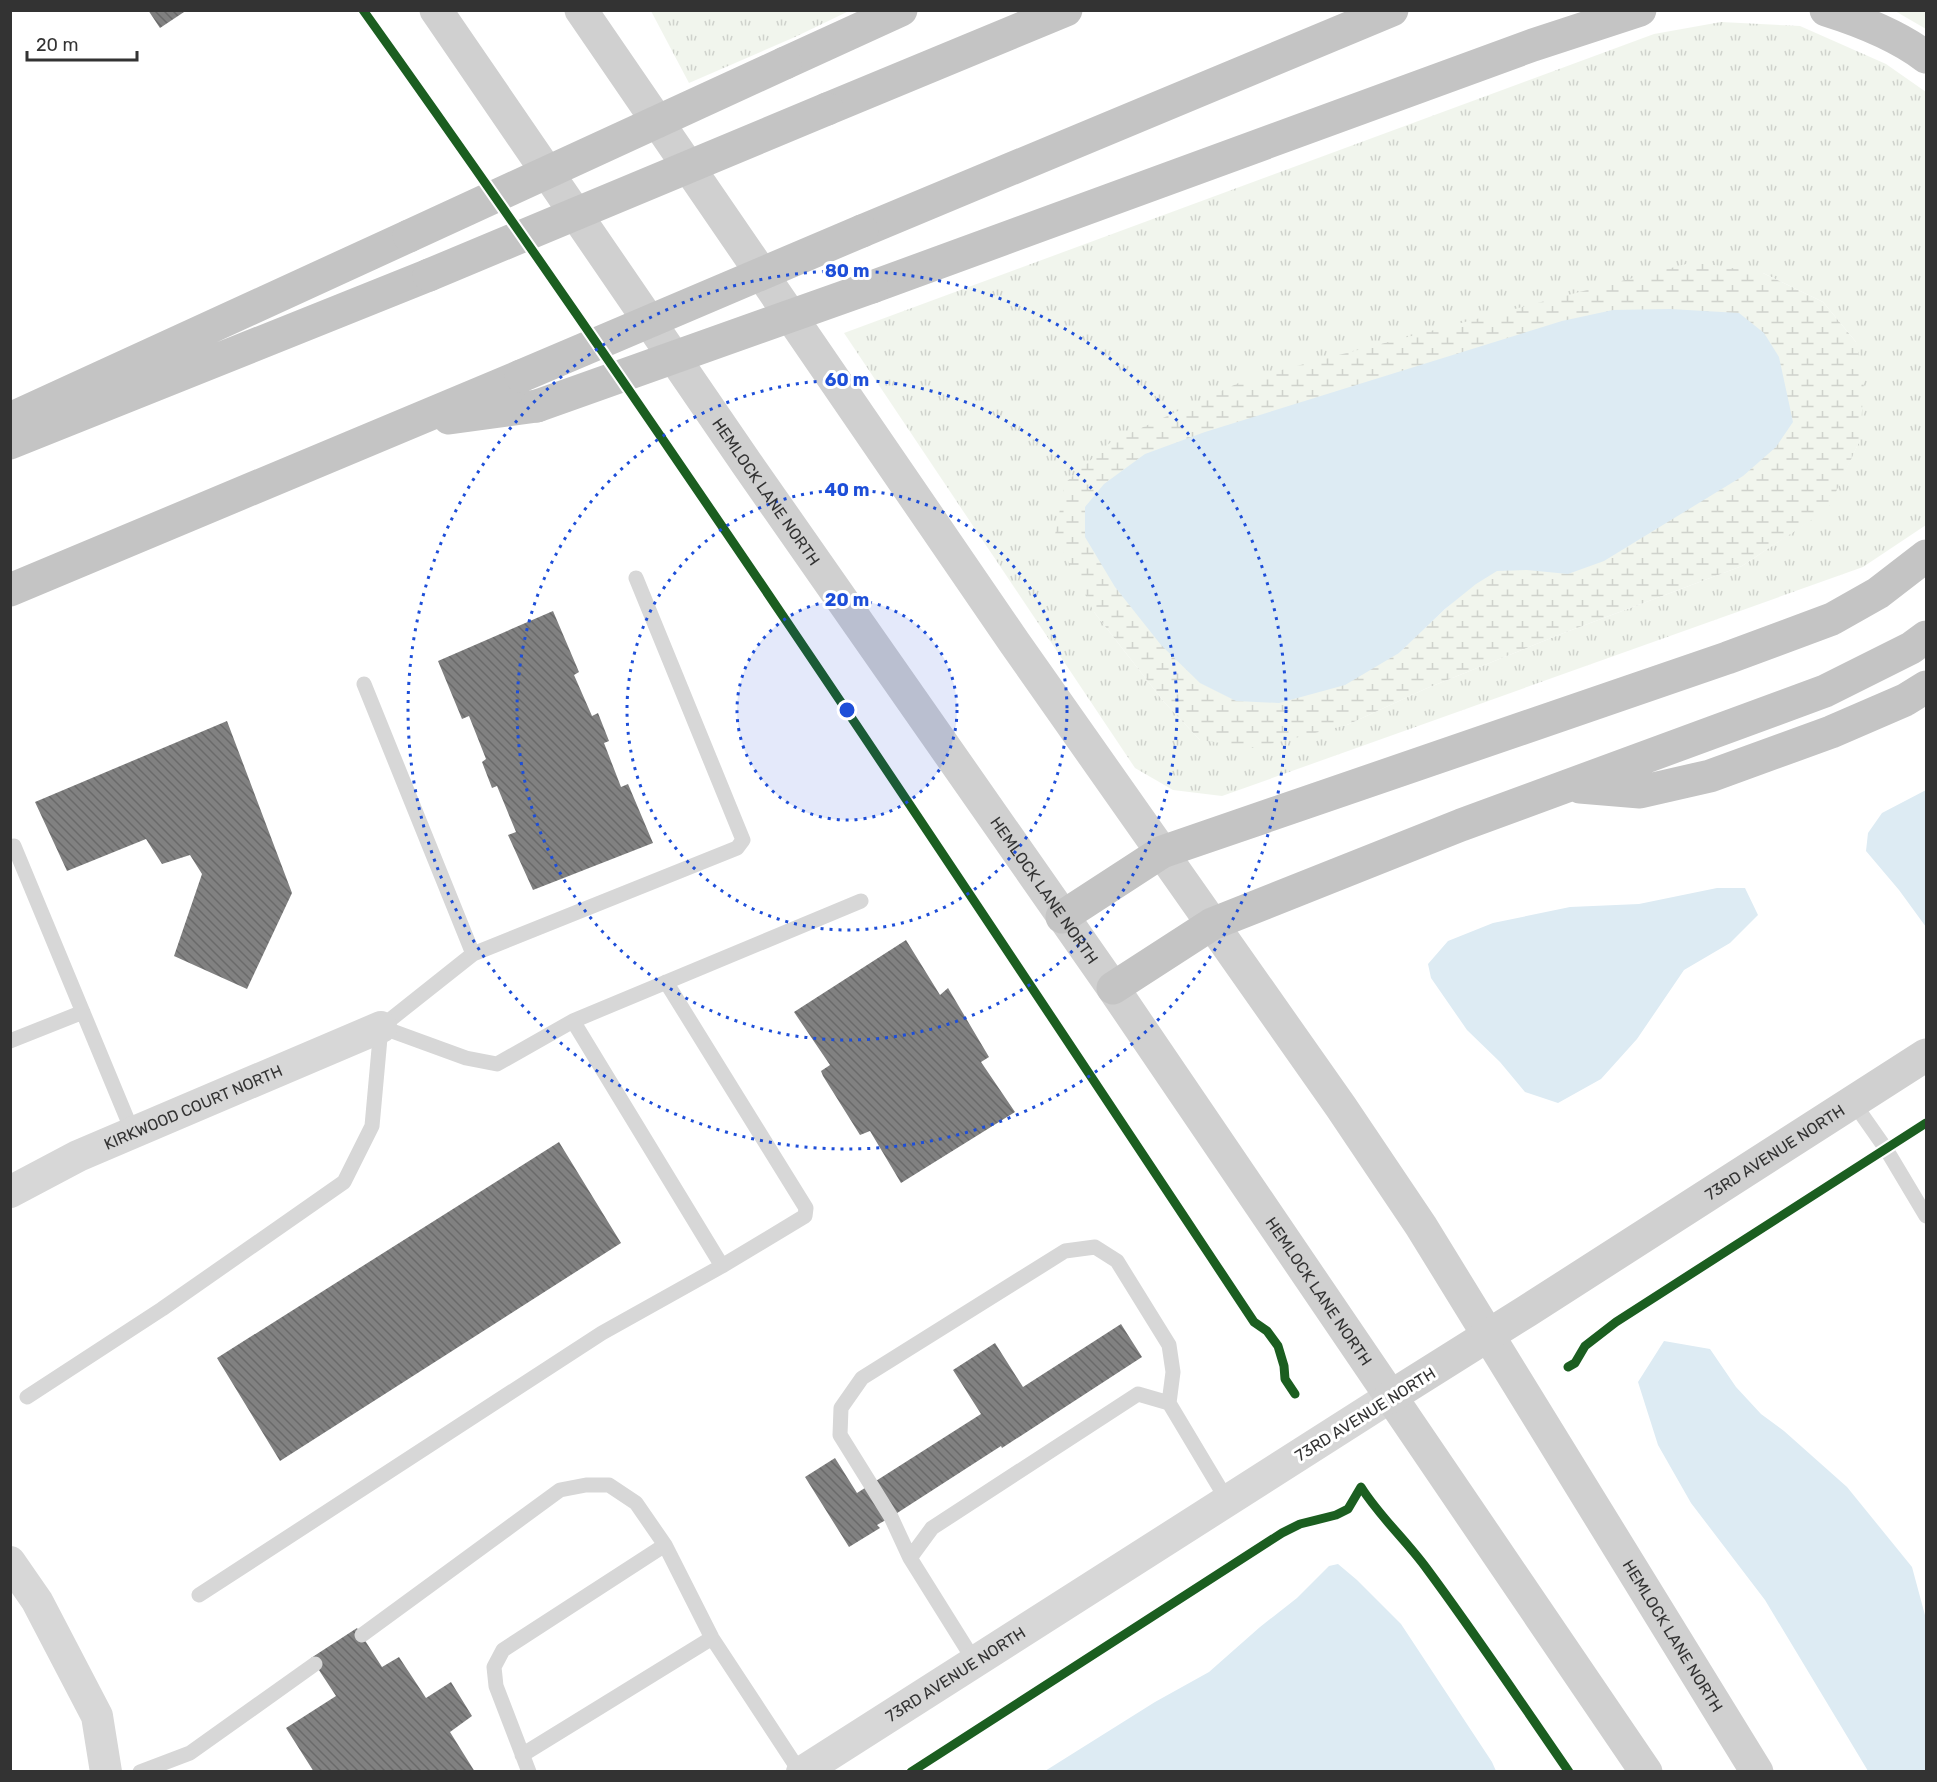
<svg xmlns="http://www.w3.org/2000/svg" width="1937" height="1782" font-family="Rubik,sans-serif">
<defs>
<pattern id="grass-tufts" width="24" height="20" patternUnits="userSpaceOnUse" patternTransform="scale(1.5)"><rect width="24" height="20" fill="#f1f5ed"/><path d="M3 7l-1-3M5 7V3M7 7l1-3M15 17l-1-3M17 17v-4M19 17l1-3" fill="none" stroke="#cfd2cc"/></pattern>
<pattern id="wetland-marsh" width="20" height="14" patternUnits="userSpaceOnUse" patternTransform="scale(1.5)"><rect width="20" height="14" fill="#f1f5ed"/><path d="M1 5h8M5 5V1M11 12h8M15 12V8" fill="none" stroke="#cfd2cc"/></pattern>
<pattern id="building-back-hatch" width="6" height="6" patternUnits="userSpaceOnUse" patternTransform="scale(1.5)"><rect width="6" height="6" fill="#818181"/><path d="M-1 5l2 2M0 0l6 6M5-1l2 2" fill="none" stroke="#6a6a6a"/></pattern>
</defs>
<rect width="100%" height="100%" fill="#fff"/>
<path fill="url(#grass-tufts)" fill-rule="evenodd" d="M651 11H849L795 37 689 83Z
M1895 11H1926V29Z
M1721 22 1800 26 1886 64 1926 92V525L1863 567 1222 796 1173 790 1135 768 844 333 1654 34ZM1763 273 1823 302 1856 342 1860 440 1827 509 1742 566 1561 634 1425 689 1347 725 1200 740 1164 702 1094 612Z"/>
<path fill="url(#wetland-marsh)" fill-rule="evenodd" d="M1694 262 1763 273 1823 302 1856 342 1864 381 1860 440 1828 509 1742 566 1561 634 1425 689 1347 725 1255 748 1200 740 1164 702 1094 612 1055 535 1065 483 1111 442 1247 379ZM1145 454 1527 570C1518 570 1508 569 1499 570 1478 574 1417 636 1399 653L1104 484Z"/>
<path fill="#ddebf3" d="M1670 309 1739 313 1764 333 1779 357 1793 422 1776 447 1743 476 1604 561 1568 574 1527 570 1497 571 1476 584 1445 609 1399 653 1345 685 1279 703 1236 701 1200 683 1161 645 1115 587 1085 537V507L1104 484 1145 454 1205 432 1562 321 1613 310Z
M1926 790V927L1899 890 1866 851 1868 833 1882 813Z
M1717 888H1745L1758 915 1730 943 1684 970 1637 1039 1601 1079 1558 1103 1525 1092 1500 1062 1467 1030 1431 978 1428 964 1448 941 1493 923 1570 907 1639 904Z
M1664 1341 1710 1349 1736 1387 1761 1414 1784 1431 1847 1487 1912 1567 1926 1619V1771H1868L1765 1600 1691 1503 1658 1445 1638 1382Z
M1338 1564 1357 1580 1401 1624 1492 1762 1496 1771H1045L1155 1702 1209 1672 1260 1627 1297 1598 1329 1566Z"/>
<path fill="url(#building-back-hatch)" d="M148 10H187L160 28Z
M553 611 579 672 574 675 592 716 598 713 609 741 604 743 621 787 628 784 653 843 533 890 508 835 516 832 497 786 492 788 482 762 486 759 469 716 462 719 438 661Z
M227 721 292 893 247 989 174 956 202 874 190 855 162 864 146 839 67 871 35 802Z
M906 940 940 995 948 988 989 1057 981 1062 1015 1112 901 1183 870 1131 860 1135 823 1076 821 1071 830 1065 794 1012Z
M559 1142 621 1243 280 1461 217 1358Z
M1121 1324 1142 1357 1002 1448 1001 1446 891 1517 877 1525 880 1528 849 1547 805 1477 835 1458 857 1493 981 1414 953 1370 995 1343 1023 1387Z
M357 1628 382 1667 399 1657 426 1698 451 1682 472 1716 450 1732 475 1772H314L286 1728 336 1696 311 1658Z"/>
<g fill="none" stroke-linecap="round" stroke-linejoin="round">
<path stroke="#d7d7d7" stroke-width="15" d="M364 684 473 954
M10 847 14 846 133 1133
M573 1021 722 1266 805 1216 806 1208 666 982
M381 1027 466 1058 497 1064 573 1021 861 901
M10 1041 83 1012
M1853 1102 1886 1149 1926 1216
M27 1397 162 1309 344 1182 372 1126 381 1027 473 954 737 848 743 840 636 578
M910 1558 891 1517 840 1435 841 1408 862 1378 1065 1251 1095 1247 1117 1261 1169 1345 1173 1372 1169 1403
M199 1595 602 1333 722 1266
M362 1635 560 1490 586 1485H609L636 1503 665 1545 712 1638 800 1772
M975 1662 910 1558 932 1528 1138 1394 1169 1403 1227 1500
M522 1755 712 1638
M140 1772 190 1753 315 1664
M529 1772 496 1686 494 1667 503 1650 665 1545"/>
<g stroke="#d7d7d7" stroke-width="32">
<path id="s1" d="M10 1192 78 1156 381 1027"/>
<path d="M10 1562 37 1601 97 1716 106 1772"/>
<path id="s2" d="M802 1772 1390 1397"/>
</g>
<g stroke="#d0d0d0" stroke-width="33">
<path id="s3" d="M436 10 747 464 1113 988 1646 1772"/>
<path id="s4" d="M581 10 1014 642 1341 1107 1421 1226 1757 1772"/>
<path id="s5" d="M1390 1397 1527 1311 1926 1055"/>
</g>
<path stroke="#c4c4c4" stroke-width="33" d="M1826 10C1861 21 1897 35 1926 57
M785 63 901 10
M827 109 1066 10
M862 231 1392 10
M872 287 1533 45 1640 10
M449 418 537 406
M10 419 409 236
M10 443 429 275
M10 590 521 376
M1580 787 1640 792 1710 776 1831 732 1905 700 1926 687
M1062 917 1162 852 1727 658 1832 619 1878 593 1926 556
M1113 988 1212 924 1461 825 1825 691 1911 648 1926 637"/>
<path stroke="#c4c4c4" stroke-width="33" d="M409 236 785 63
M429 275 827 109
M521 376 862 231
M537 406 872 287"/>
<g stroke="#fff" stroke-width="13">
<path id="cycleway" d="M363 10C670 440 962 882 1254 1322L1267 1331 1278 1346 1284 1366 1285 1379 1295 1394
M1568 1367 1575 1363 1585 1346 1616 1322 1926 1123
M911 1772 1282 1533 1300 1524 1336 1515 1348 1509 1361 1487C1379 1516 1406 1540 1427 1569 1476 1635 1522 1704 1569 1772"/>
</g>
<use href="#cycleway" stroke="#1b5e20" stroke-width="9"/>
</g>
<circle cx="847" cy="710" r="110" fill="#1d4ed8" fill-opacity=".12"/>
<g fill="none" stroke="#1d4ed8" stroke-width="3" stroke-dasharray="3 6">
<circle cx="847" cy="710" r="110"/>
<circle cx="847" cy="710" r="220"/>
<circle cx="847" cy="710" r="330"/>
<circle cx="847" cy="710" r="439"/>
</g>
<g text-anchor="middle" stroke-width="6" stroke-linejoin="round" paint-order="stroke">
<g font-size="16" fill="#333" stroke="#fff">
<text dy="6" stroke="none"><textPath href="#s3" startOffset="584">HEMLOCK LANE NORTH</textPath></text>
<text dy="6" stroke="none"><textPath href="#s3" startOffset="1070">HEMLOCK LANE NORTH</textPath></text>
<text dy="6" stroke="none"><textPath href="#s1" startOffset="202">KIRKWOOD COURT NORTH</textPath></text>
<text dy="6" stroke="none"><textPath href="#s5" startOffset="456">73RD AVENUE NORTH</textPath></text>
<text dy="6" stroke="none"><textPath href="#s3" startOffset="1556">HEMLOCK LANE NORTH</textPath></text>
<text transform="translate(1365 1414) rotate(-32)" y="6">73RD AVENUE NORTH</text>
<text dy="6" stroke="none"><textPath href="#s4" startOffset="1959">HEMLOCK LANE NORTH</textPath></text>
<text dy="6" stroke="none"><textPath href="#s2" startOffset="182">73RD AVENUE NORTH</textPath></text>
</g>
</g>
<circle cx="847" cy="710" r="9" fill="#1d4ed8" stroke="#fff" stroke-width="3"/>
<g font-size="18" text-anchor="middle" font-weight="bold" fill="#1d4ed8" stroke="#fff" stroke-width="6" stroke-linejoin="round" paint-order="stroke">
<text x="847" y="277">80 m</text>
<text x="847" y="386">60 m</text>
<text x="847" y="496">40 m</text>
<text x="847" y="606">20 m</text>
</g>
<rect width="1937" height="1782" fill="none" stroke="#333333" stroke-width="24"/>
<path d="M27 51v9h110v-9" fill="none" stroke="#333333" stroke-width="3"/>
<text x="36" y="51" font-size="18" fill="#333333" stroke="#ffffff" stroke-width="4.5" paint-order="stroke">20 m</text>
</svg>
